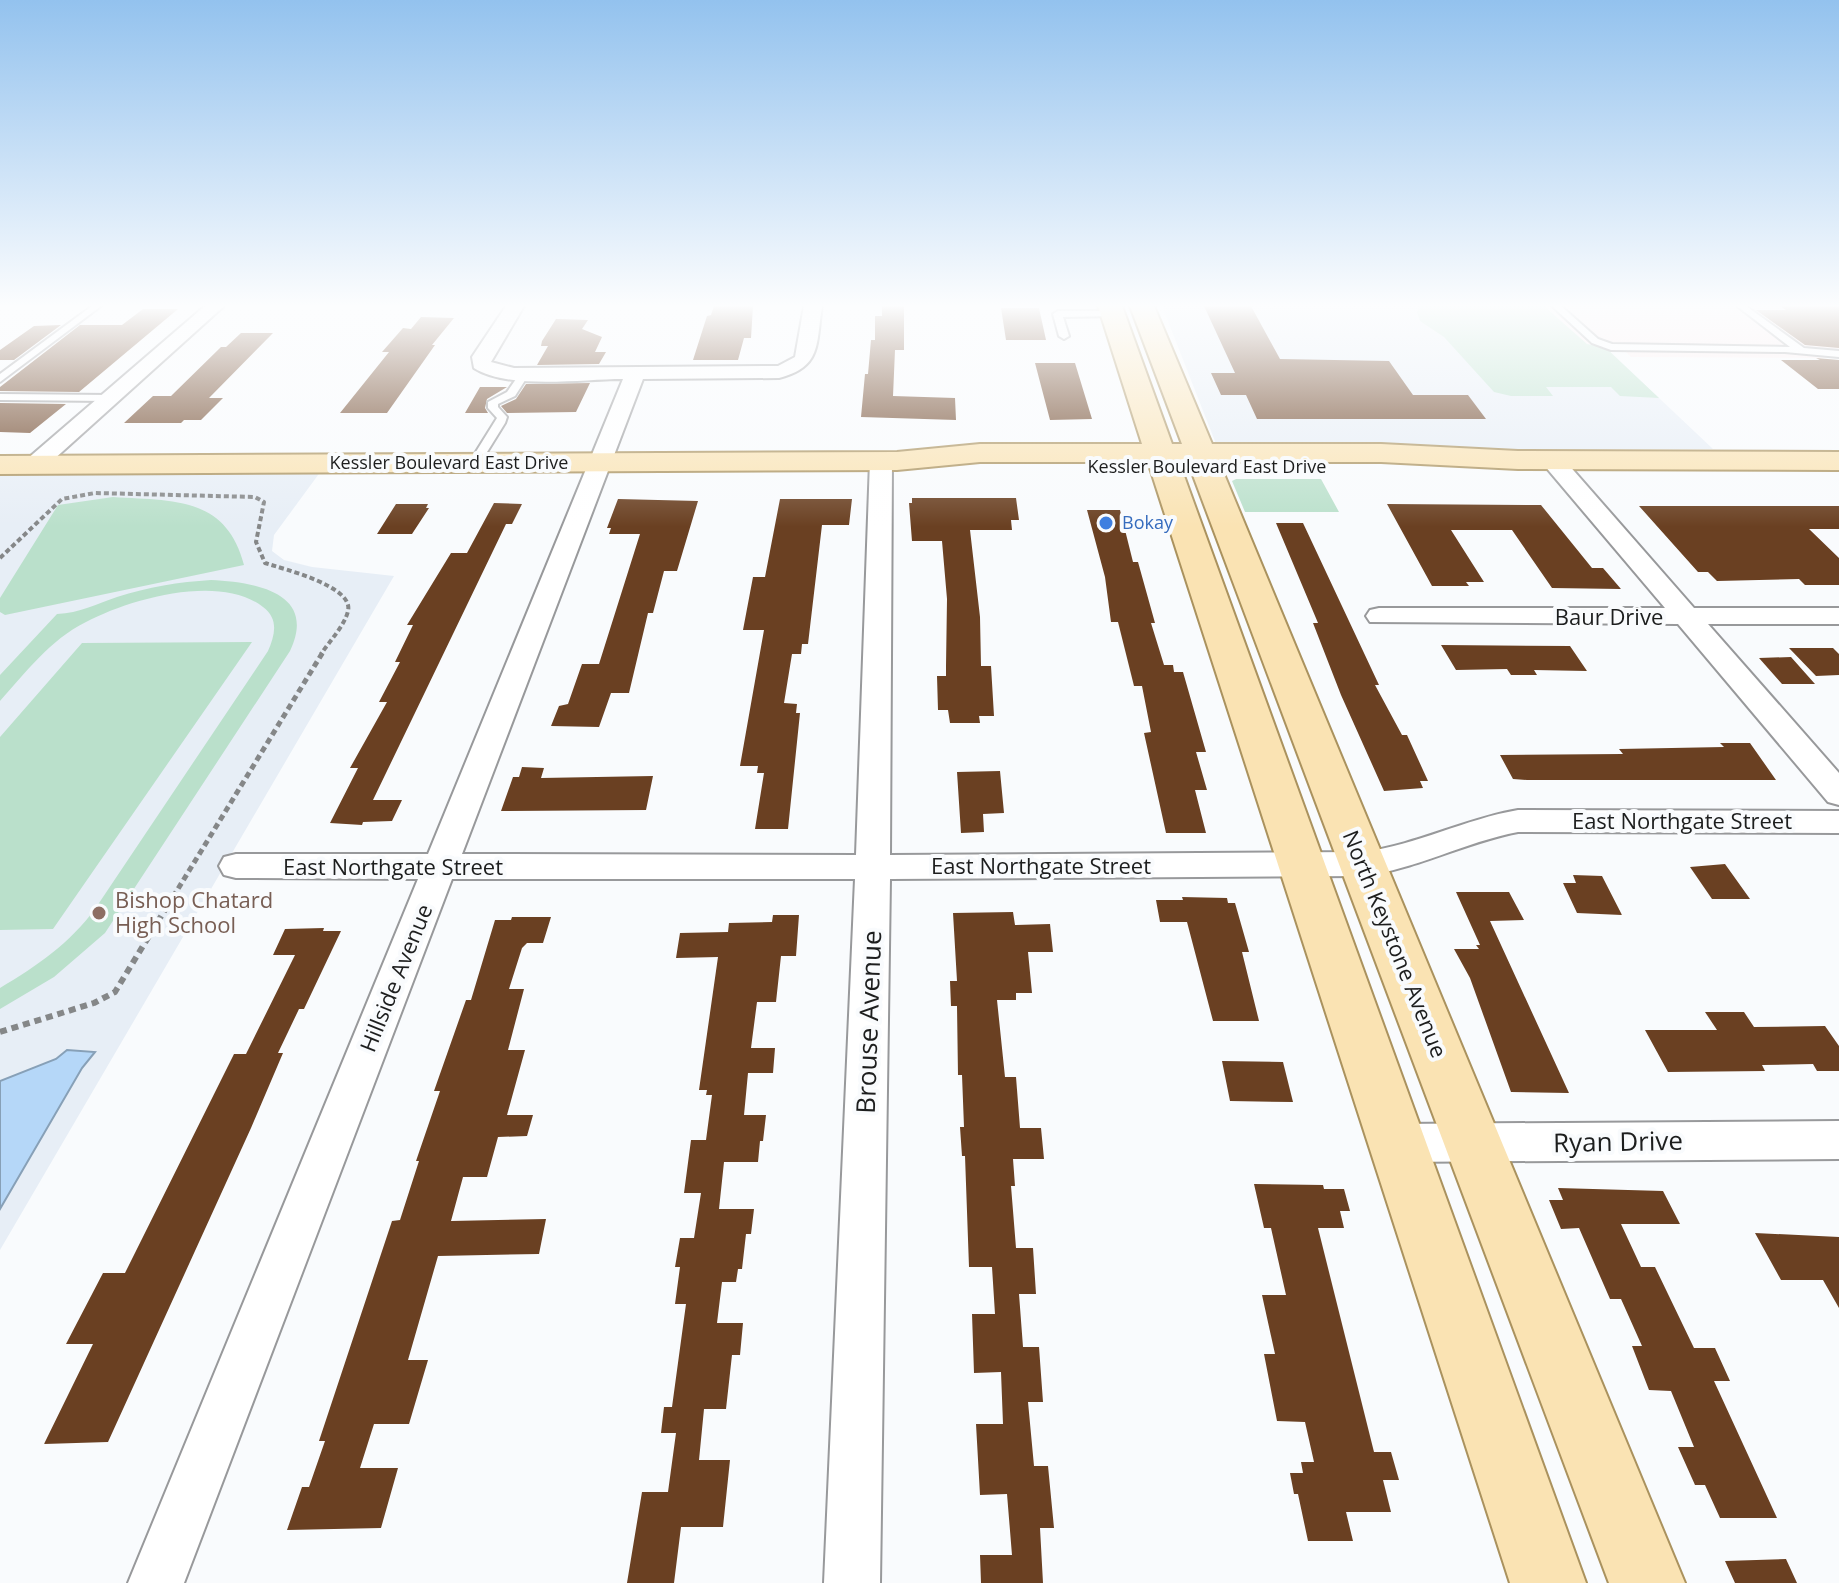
<svg xmlns="http://www.w3.org/2000/svg" width="1839" height="1583" font-family="'Open Sans',sans-serif">
<rect width="100%" height="100%" fill="#f9fbfd"/>
<path fill="#fdeced" d="M1544 306H1839V358L1631 357 1626 352 1587 344Z"/>
<path fill="#e7eef6" d="M1162 306H1544L1587 344 1606 348 1713 449H1218Z
M321 471 274 535 272 551 284 560 312 567 394 576 0 1250V472Z"/>
<path fill="#bae0cb" d="M1419 306H1544L1587 344 1606 348 1659 398 1620 396 1611 387H1546L1553 396H1511L1494 392 1444 337 1420 321 1417 312Z
M1236 479H1321L1339 512H1245L1232 481Z
M113 497C173 501 226 496 244 565L5 615 0 612V598L58 505Z
M211 580C254 582 318 592 290 651L105 933 54 977 0 1009V988C37 966 70 943 95 909L268 651C275 635 279 619 263 607 220 573 129 599 86 622 50 640 26 672 0 701V675L57 614C80 613 96 604 117 597 148 587 179 582 211 580Z
M252 642 53 929 0 930V737L82 643Z"/>
<path fill="#b5d7f8" stroke="#87a0b7" stroke-width="2" d="M67 1050 95 1052 82 1068 0 1209V1081L56 1059Z"/>
<path fill="#6a4022" d="M714 306H753L751 338H744L738 360H693L707 316 711 315Z
M882 306H904V350H895L893 396 955 398 956 420 861 417 865 374H868L871 340H875V316H882Z
M1204 306H1251L1280 359 1389 361 1413 395H1468L1486 419H1257L1246 395H1221L1211 373H1235Z
M1780 306H1839V348L1805 345 1756 310H1786Z
M1001 308H1039L1046 340H1006Z
M143 309H178L79 392 0 391V387L80 325H122Z
M421 317 454 318 432 345H435L387 413H340L389 352H382L403 328 411 329Z
M556 319 588 320 582 329 602 337 595 352H606L599 364 537 365 548 346H541L542 341Z
M61 325 14 360H0V350L34 326Z
M241 333H273L209 398H223L201 420H184L181 423H124L153 396H171L221 347H226Z
M1816 358 1839 360V389H1818L1781 360H1820Z
M1035 363H1075L1092 419 1050 420Z
M590 383 576 412 507 413 501 406 516 399 526 384Z
M480 387H507L487 399 485 408 488 413H465Z
M0 403 66 404 30 433 0 432Z
M912 498H1016L1019 520H1011L1012 530H970L980 617 981 666H991L994 716H979L980 723H950L948 710H938L937 676H946V666L947 599 942 541H912L909 503H912Z
M618 499 698 501 677 571H664L653 613H648L629 693H611L599 727 551 726 559 706 568 704 582 664H599L640 534H609L611 528H607Z
M780 499H852L849 525H822L808 644H802L801 654H792L784 703 797 704 796 713H800L788 829H755L764 773H757L758 766H740L764 630H743L753 577H765Z
M494 503 522 504 512 524H506L373 800H402L392 821 363 822 362 825 330 823 358 768H350L387 702H379L400 662H395L413 625H407L451 553H467Z
M396 504H428L426 508H429L412 534H377Z
M1387 504 1541 505 1592 568H1603L1621 589 1552 588 1512 530H1451L1484 582H1466L1469 586H1432Z
M1639 506H1839V529H1809L1839 558V585H1805L1799 579 1717 581 1708 572H1698Z
M1087 510H1120L1133 562H1138L1155 623H1151L1164 665H1173L1174 672H1183L1206 752H1196L1207 790H1195L1206 833H1166L1144 733 1151 732 1142 686H1134L1118 622H1111L1105 577Z
M1276 523H1303L1379 685H1375L1402 735H1407L1428 781H1420L1423 788 1384 791 1341 695 1313 623H1318Z
M1441 645 1570 646 1587 671 1534 670 1537 675H1511L1507 669 1456 670Z
M1789 648H1833L1839 654V675L1816 676Z
M1791 657 1815 684H1782L1759 658Z
M1720 743H1750L1776 780H1527L1513 779 1500 755 1623 754 1619 749 1724 747Z
M522 767 544 768 541 778 653 776 646 810 501 811 513 777H519Z
M1000 771 1004 813 983 814 984 832 961 833 957 772Z
M1725 864 1750 899H1712L1690 867Z
M1573 875 1602 876 1622 915 1577 913 1563 883H1576Z
M1456 892H1509L1524 920 1490 921 1569 1093 1511 1092 1470 978 1454 949H1479L1476 945H1480Z
M1182 897 1227 898 1228 903H1235L1249 952H1242L1259 1021H1213L1187 922H1160L1156 900H1183Z
M1013 912 1015 925 1050 924 1053 952H1028L1032 993H1016V1000H997L1005 1077H1016L1020 1128H1041L1044 1159H1013L1015 1186H1011L1016 1248H1033L1036 1294H1019L1023 1347H1039L1043 1402H1028L1034 1466H1048L1054 1528H1040L1043 1583H981L980 1555H1012L1007 1494 980 1495 976 1424H1003L1001 1372 974 1373 972 1314H995L992 1267H969L965 1156H962L960 1127H964L962 1075H958L957 1006H951L950 981H957L953 913Z
M773 915H799L796 956H781L776 1002H757L751 1048H775L773 1073H748L744 1115H766L763 1141H760L758 1162H724L719 1209H754L751 1234H746L742 1269H738L736 1282H722L717 1323H743L740 1355H732L726 1409H704L699 1460H730L723 1527H681L674 1583H627L642 1492H668L676 1433H661L664 1407H672L686 1304H675L680 1267H675L680 1238H694L701 1193H684L691 1140H706L712 1095H706L707 1090H699L718 957 676 958 680 933 728 932 729 923 772 922Z
M512 917H551L543 943H527L522 948 509 989H524L508 1050H525L507 1115H533L527 1136 498 1137 487 1177H463L451 1221 546 1219 539 1254 438 1256 408 1360H428L409 1424H374L360 1468H398L381 1528 287 1530 302 1487H309L325 1441H319L392 1221 400 1220 419 1161H416L440 1091H434L466 1000H471L495 920H511Z
M324 928 323 931H341L304 1009H299L278 1053H283L251 1128 108 1442 44 1444 93 1344H66L103 1273H125L234 1054H246L295 955H273L285 929Z
M1705 1012H1744L1754 1027 1825 1026 1839 1046V1071H1817L1813 1064 1762 1065 1765 1071 1668 1072 1645 1030H1717Z
M1222 1061 1283 1062 1293 1102 1230 1101Z
M1254 1184 1323 1185 1324 1189H1344L1350 1211H1340L1344 1228H1318L1374 1452H1391L1399 1480H1383L1391 1512H1346L1353 1541H1308L1298 1494H1294L1290 1473H1303L1301 1462H1314L1305 1422 1277 1421 1264 1354H1275L1262 1295H1286L1271 1228H1264Z
M1558 1188 1663 1191 1680 1224H1621L1641 1267H1655L1694 1348H1715L1730 1381H1714L1777 1518H1720L1705 1485H1695L1678 1447H1694L1671 1391 1649 1390 1632 1346H1642L1621 1299H1610L1579 1228 1561 1229 1549 1200H1563Z
M1755 1233 1839 1237V1308L1823 1280H1781Z
M1786 1559 1797 1583H1735L1725 1561Z"/>
<g fill="none" stroke-linecap="round" stroke-linejoin="round">
<g stroke="#98999b" stroke-width="4">
<path id="service" d="M92 306H101L0 382V374Z
M1552 306H1561L1598 339 1612 344 1790 347 1737 306H1746L1804 348 1839 351V357L1785 352 1611 350 1592 343Z
M1113 311 1116 312V316L1063 317 1069 336 1064 339 1059 336 1053 314 1058 311Z
M521 372 529 374 515 396 498 404V407L507 417 505 423 479 465H471L469 463 497 418 488 408V402L507 392Z
M0 394 110 395 115 398 110 401 0 400Z"/>
</g>
<g stroke="#98999b" stroke-width="4">
<path id="minor" d="M205 306H224L42 470H26L23 465 26 460Z
M506 306H524L491 362 514 368 778 366 795 357 804 306H822C816 344 822 367 779 378L643 379 462 854 856 855 870 461 881 454 892 461 890 855 1363 852C1417 845 1465 819 1518 810L1839 811V833L1518 832C1465 842 1417 869 1363 876L890 879 880 1583H824L855 879H452L184 1583H128L418 879 236 878 224 875 219 866 224 857 236 854H428L623 379C582 379 508 390 474 368L472 357Z
M1552 453 1560 455 1694 608H1839V624H1708L1839 773V805L1828 802 1678 624 1370 622 1366 616 1370 610 1379 608H1665L1544 465 1541 460 1544 455Z
M1839 1121V1159L1397 1162 1382 1156 1376 1143 1382 1130 1397 1124Z"/>
</g>
<g stroke="#aa925e" stroke-width="4">
<path id="primary" d="M1098 306H1122L1172 444H1182L1130 306H1154L1212 444H1381L1518 451 1839 452V470L1518 469 1381 462H1219L1685 1583H1609L1188 462H1179L1586 1583H1510L1148 462H980L897 470 0 474V456L897 452 980 444H1142Z"/>
</g>
<path stroke="#858788" stroke-width="4" stroke-dasharray="5 3" stroke-linecap="butt" d="M0 558 62 499 95 493 255 497 264 502 256 542 265 563C283 569 354 586 348 611 345 625 329 642 321 654"/>
<path stroke="#858788" stroke-width="5" stroke-dasharray="6 4" stroke-linecap="butt" d="M173 897 323 652"/>
<path stroke="#858788" stroke-width="6" stroke-dasharray="7 5" stroke-linecap="butt" d="M0 1032 94 1003 115 992 174 895"/>
<use href="#service" fill="#fff" fill-rule="evenodd"/>
<use href="#minor" fill="#fff" fill-rule="evenodd"/>
<use href="#primary" fill="#fae3b3" fill-rule="evenodd"/>
</g>
<linearGradient id="sky" x2="0" y2="1"><stop stop-color="#93c2ee"/><stop offset="0.58" stop-color="#fcfdfe"/><stop offset="1" stop-color="#fcfdfe" stop-opacity="0"/></linearGradient>
<rect width="1839" height="527" fill="url(#sky)"/>
<circle fill="#3f7fe0" stroke="#f9fbfd" stroke-width="3" cx="1106" cy="523" r="8"/>
<circle fill="#8d6e63" stroke="#f9fbfd" stroke-width="3" cx="99" cy="913" r="8"/>
<g text-anchor="middle" stroke-width="8" stroke-linejoin="round" paint-order="stroke">
<g font-size="18" fill="#1d1e1e" stroke="#f9fbfd">
<text x="449" y="469">Kessler Boulevard East Drive</text>
<text x="1207" y="473">Kessler Boulevard East Drive</text>
</g>
<g font-size="18" fill="#366cbe" stroke="#f9fbfd" text-anchor="start">
<text x="1122" y="529">Bokay</text>
</g>
<g font-size="22" fill="#1d1e1e" stroke="#f9fbfd">
<text x="1609" y="625">Baur Drive</text>
<text x="1682" y="829">East Northgate Street</text>
<text x="1041" y="874">East Northgate Street</text>
<text x="393" y="875">East Northgate Street</text>
<text transform="translate(1395 944) rotate(68)" y="8">North Keystone Avenue</text>
<text transform="translate(396 978) rotate(-68)" y="8">Hillside Avenue</text>
</g>
<g font-size="22" fill="#785e54" stroke="#f9fbfd" text-anchor="start">
<text x="115" y="908">Bishop Chatard<tspan x="115" dy="25">High School</tspan></text>
</g>
<g font-size="26" fill="#1d1e1e" stroke="#f9fbfd">
<text transform="translate(869 1022) rotate(-88)" y="9">Brouse Avenue</text>
<text transform="translate(1618 1142) rotate(-1)" y="9">Ryan Drive</text>
</g>
</g>
</svg>
